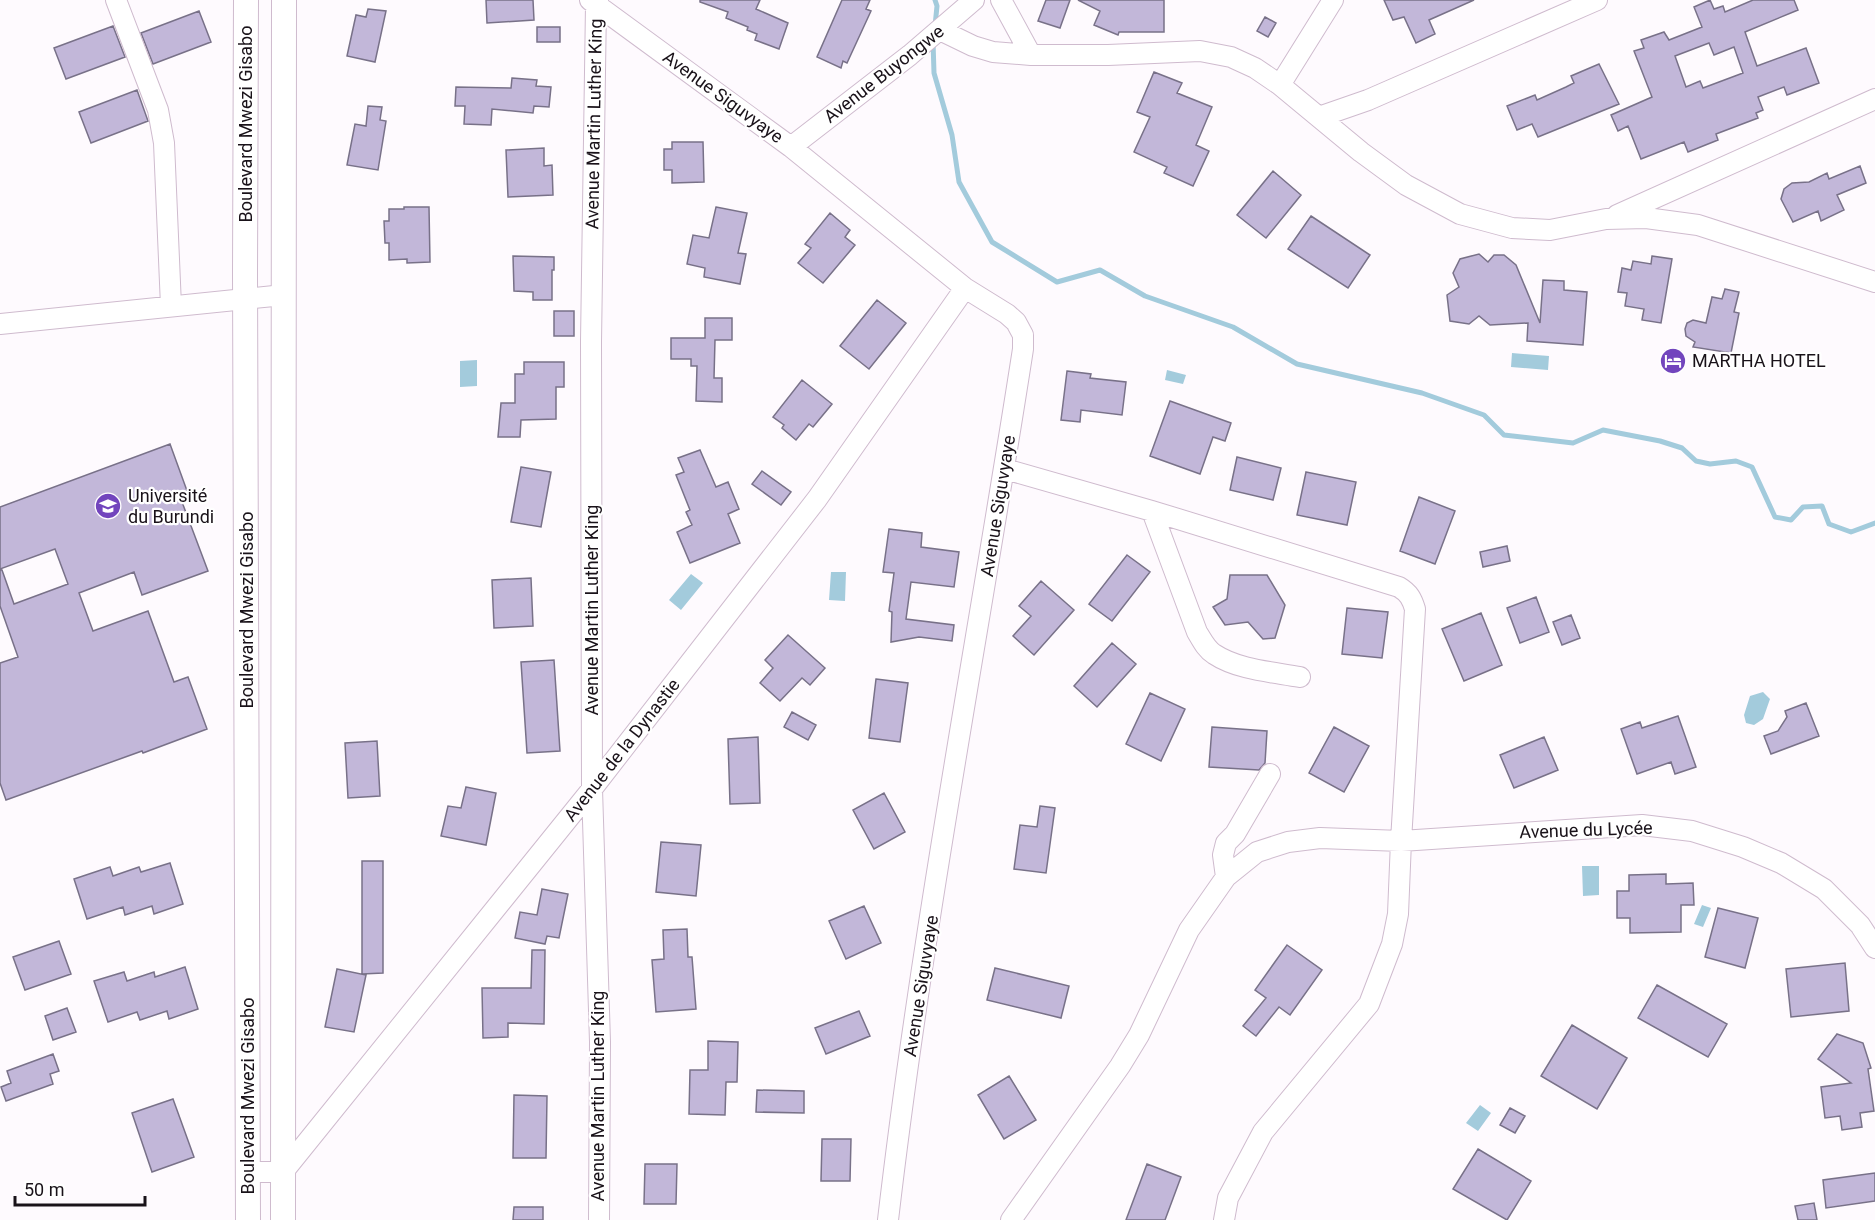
<svg xmlns="http://www.w3.org/2000/svg" width="1875" height="1220" font-family="Roboto,sans-serif">
<rect width="100%" height="100%" fill="#fefafe"/>
<path fill="#a3cbdc" d="M1512 353 1549 356 1548 370 1511 367Z
M477 360V386L460 387V361Z
M1167 370 1186 375 1183 384 1165 380Z
M831 572H846L845 601 829 600Z
M691 574 703 583 681 610 669 600Z
M1763 692 1770 699 1763 719 1754 725 1746 723 1744 715 1750 696Z
M1582 866H1599V895L1583 896Z
M1702 905 1711 908 1703 927 1694 924Z
M1480 1105 1491 1113 1478 1131 1466 1123Z"/>
<g fill="none" stroke-linecap="round" stroke-linejoin="round">
<path stroke="#a3cbdc" stroke-width="5" d="M935 26 937 6 935 0
M933 41 934 73 952 135 959 182 992 242 1057 282 1100 270 1145 296 1233 327 1297 364 1422 393 1484 415 1504 435 1573 443 1603 430 1660 441 1682 448 1696 461 1710 464 1736 461 1752 467 1775 517 1791 520 1803 507 1822 506 1829 524 1851 532 1875 523"/>
</g>
<path fill="#c2b7d9" stroke="#787188" stroke-width="1.5" fill-rule="evenodd" d="M486 0H533L534 20 487 23Z
M700 0H760L756 9 788 23 779 49 755 40 757 34 747 30 748 27 726 18 728 12 700 2Z
M842 0H870L866 9 871 11 847 63 843 61 841 68 817 57Z
M1046 0H1070L1060 28 1038 21Z
M1078 0H1164V32H1119L1118 35 1094 25 1100 11Z
M1384 0H1474L1429 20 1435 34 1416 43 1404 17 1393 20Z
M1710 0 1714 9 1723 6 1725 12 1753 0H1794L1798 10 1745 32 1757 66 1806 48 1819 83 1787 95 1784 87 1758 97 1763 110 1756 113 1758 118 1716 134 1718 140 1688 152 1684 142 1641 159 1628 126 1618 131 1611 115 1652 97 1634 51 1644 48 1641 40 1664 32 1669 40 1702 27 1694 7ZM1709 43 1714 55 1734 47 1743 73 1703 88 1700 81 1686 87 1675 56Z
M368 9 386 11 375 62 347 56 356 15 366 17Z
M199 11 211 42 153 64 141 33Z
M1265 17 1276 23 1268 37 1257 31Z
M113 26 125 57 66 79 54 48Z
M537 27H560V42H537Z
M1599 64 1619 104 1538 137 1532 124 1517 130 1507 106 1535 95 1537 100 1566 87 1574 83 1571 76Z
M1154 72 1182 83 1177 93 1212 107 1196 145 1209 151 1193 186 1164 173 1167 167 1134 152 1150 117 1137 112Z
M512 78 537 80 536 86 551 87 549 107 534 106 533 113 492 109 491 125 464 124 465 106H455L456 87 511 88Z
M137 90 148 121 91 143 79 112Z
M368 106 382 107 380 120 386 121 378 170 347 165 355 124 366 126Z
M672 142H703L704 182 672 183V170H664V149H672Z
M544 148V166L552 165 553 195 508 197 506 150Z
M1860 166 1866 183 1837 195 1844 210 1821 221 1818 211 1793 222 1781 199 1784 189 1792 183 1809 182 1827 173 1829 179Z
M1273 171 1301 195 1266 238 1237 215Z
M404 207H429L430 262 407 263V259L389 260V243H385L384 221H389V209H404Z
M716 207 747 213 738 253 746 254 740 284 704 277 705 268 687 264 693 235 709 238Z
M830 213 850 230 845 237 855 245 823 283 798 263 811 248 805 244Z
M1311 216 1370 255 1348 288 1288 249Z
M1479 254 1488 262 1494 255H1504L1516 265 1540 323 1543 280 1564 281V290L1587 292 1583 345 1527 341 1528 323 1490 325 1479 316 1469 324 1450 321 1447 295 1459 287 1453 273 1460 259Z
M513 256 554 257V270H552V300H533V292L514 291Z
M1652 256 1672 259 1661 323 1642 320 1644 309 1625 306 1627 293 1618 292 1622 268 1631 270 1633 261 1651 264Z
M1725 289 1739 292 1734 312 1739 313 1731 353 1693 347 1695 342 1686 336 1685 329 1687 323 1693 320 1706 323 1712 297 1722 299Z
M877 300 906 323 869 369 840 346Z
M554 311H574V336H554Z
M705 318H732V340H715L714 378H722V402L696 401 697 366H691V359H671V338H705Z
M524 362H564V387H556V419L521 420 520 437H498L501 403H515V374H524Z
M1067 371 1091 374 1090 378 1126 382 1122 415 1081 410 1080 422 1061 420Z
M802 380 832 404 813 427 809 424 796 440 782 428 784 425 773 417Z
M1170 401 1231 423 1225 441 1213 437 1200 474 1150 456Z
M170 444 190 499 182 502 208 571 142 595 134 572 79 593 93 631 148 611 174 682 188 677 207 729 143 753 142 751 6 800 0 783V663L18 657 0 606V570H2L14 604 68 584 55 549 0 569V507Z
M700 450 716 487 728 482 739 509 728 514 740 543 690 563 677 532 692 525 686 512 690 510 676 475 684 472 678 458Z
M1237 457 1281 468 1273 500 1230 490Z
M521 467 551 472 541 527 511 522Z
M762 471 791 492 781 505 752 484Z
M1306 472 1356 482 1347 525 1297 515Z
M1419 497 1455 511 1435 564 1400 551Z
M889 529 922 533 921 547 959 552 954 587 911 582 906 619 954 625 952 641 919 637 891 642 892 612 889 611 894 573 883 572Z
M1507 546 1510 561 1483 567 1480 552Z
M1127 555 1150 572 1112 621 1089 604Z
M1230 575H1267L1285 605 1275 638 1263 639 1248 622 1225 625 1213 607 1227 599Z
M531 578 533 626 494 628 492 580Z
M1041 581 1074 610 1034 655 1013 636 1031 616 1019 606Z
M1536 597 1549 632 1520 643 1507 608Z
M1347 608 1388 612 1382 658 1342 654Z
M1481 613 1502 665 1464 681 1442 629Z
M1571 615 1580 638 1562 645 1553 622Z
M788 635 825 668 810 685 802 678 780 701 760 683 773 668 765 660Z
M1112 643 1136 664 1097 707 1074 686Z
M554 660 560 751 527 753 521 662Z
M876 679 908 683 900 742 869 738Z
M1150 693 1185 709 1161 761 1126 744Z
M1806 703 1819 736 1771 754 1764 736 1778 731 1787 717 1785 711Z
M792 712 816 725 808 740 784 727Z
M1678 716 1696 767 1675 774 1671 762 1637 774 1621 729 1640 722 1642 728Z
M1212 727 1267 731 1265 763 1259 770 1209 767Z
M1334 727 1369 746 1344 792 1309 773Z
M758 737 760 803 730 804 728 739Z
M1544 737 1558 770 1514 788 1500 755Z
M377 741 380 796 348 798 345 743Z
M466 787 496 793 486 845 441 836 448 806 461 808Z
M884 793 905 832 874 849 853 810Z
M1040 806 1055 808 1046 873 1014 869 1020 825 1037 827Z
M661 842 701 845 696 896 656 892Z
M362 861H383V973L362 974Z
M170 863 183 904 154 914 152 906 125 915 123 907 87 919 74 879 110 867 113 876 139 867 141 872Z
M1666 874V884L1693 883 1694 905H1681V932L1630 933V918H1617V891H1629V875Z
M542 889 568 894 559 938 547 936 545 944 515 938 520 912 537 915Z
M864 906 881 943 846 959 829 921Z
M1718 908 1758 918 1745 968 1705 957Z
M687 929 688 957H692L696 1009 656 1012 652 960 664 959 663 930Z
M59 941 71 974 25 990 13 957Z
M1287 945 1322 970 1290 1015 1279 1007 1256 1036 1243 1026 1266 998 1255 990Z
M532 950H545L544 1024 508 1023V1037L483 1038 482 988H531Z
M1845 963 1849 1011 1791 1017 1786 969Z
M185 967 198 1009 169 1019 167 1011 140 1020 137 1012 108 1022 94 981 124 972 127 981 154 972 155 977Z
M995 968 1069 986 1061 1018 987 1000Z
M337 969 366 975 354 1032 325 1027Z
M1657 985 1727 1024 1708 1057 1638 1018Z
M67 1008 76 1032 53 1040 45 1016Z
M859 1011 870 1036 826 1054 815 1028Z
M1572 1025 1627 1058 1597 1109 1541 1076Z
M1837 1034 1863 1043 1871 1068 1868 1069 1874 1111 1860 1113 1862 1127 1842 1130 1840 1116 1825 1118 1821 1087 1851 1083 1818 1059Z
M708 1041 738 1042 737 1082H726L725 1115 689 1114 690 1070H708Z
M53 1054 59 1071 50 1074 53 1084 6 1101 1 1087 11 1083 7 1071Z
M1009 1076 1036 1120 1004 1139 978 1095Z
M757 1090 804 1091V1113L756 1112Z
M514 1095 547 1096 546 1158H513Z
M173 1099 194 1157 152 1172 132 1113Z
M1510 1108 1525 1116 1515 1133 1500 1125Z
M822 1139H851L850 1181H821Z
M1478 1149 1531 1181 1507 1220 1453 1189Z
M645 1164H677L676 1204H644Z
M1147 1164 1181 1177 1165 1220H1126Z
M1875 1173V1201L1826 1208 1823 1180Z
M1814 1203 1817 1220H1798L1795 1206Z
M514 1207H543V1220H513Z"/>
<g fill="none" stroke-linecap="round" stroke-linejoin="round">
<g stroke="#cfbbce" stroke-width="22">
<path id="minor" d="M116 0 158 110 164 143 171 306
M590 0 791 147 965 288 1007 314 1016 322 1023 335V349C978 639 922 928 888 1220
M598 0 596 5 591 342 592 789 600 1042 599 1220
M1001 0 1031 55
M940 30 973 46 993 52 1031 55H1108L1200 51 1231 57 1255 68 1280 85 1361 152 1406 185 1460 214 1512 228 1550 230 1606 219 1646 218 1698 225 1875 282
M1280 85 1333 0
M1319 117 1368 100 1597 0
M791 147 910 55 974 0
M1617 215 1875 99
M0 324 284 295
M1005 469 1152 511 1399 587C1409 593 1412 599 1415 609L1401 841 1642 825 1692 831 1743 847 1781 863 1824 889 1860 925 1875 948
M1152 511 1197 632C1202 640 1206 649 1214 654 1238 670 1273 672 1300 677
M1226 877 1223 855 1226 843 1235 834 1270 774
M248 1172H283L592 789 817 499 965 288
M1011 1220 1120 1066 1139 1035 1189 930 1226 877 1257 852 1288 842 1320 838 1401 841 1398 914 1392 944 1369 1004 1263 1132 1228 1198 1224 1220"/>
</g>
<g stroke="#cfbbce" stroke-width="26">
<path id="major" d="M246 0 245 274 248 1220
M283 1220 284 0"/>
</g>
<use href="#minor" stroke="#fff" stroke-width="20"/>
<use href="#major" stroke="#fff" stroke-width="24"/>
</g>
<defs>
<g id="hotel-disc" transform="scale(1.35)"><circle r="9.5" fill="#7245bd" stroke="#fff"/><path d="M-6-4.5h1.5V1H6V5H4.5V3h-9V5H-6ZM-4 0a1.8 1.8 0 1 1 3.6 0ZM.5 0V-2.5h3Q6-2.5 6 0Z" fill="#fff"/></g>
<g id="university-disc" transform="scale(1.35)"><circle r="9.5" fill="#7245bd" stroke="#fff"/><path d="M0-5L7-2L0 1L-7-2ZM-4 1L0 2.5L4 1V4Q0 6-4 4Z" fill="#fff"/></g>
</defs>
<g fill-rule="evenodd">
<use href="#hotel-disc" x="1673" y="361"/>
<use href="#university-disc" x="108" y="506"/>
</g>
<g text-anchor="middle" stroke-width="4.5" stroke-linejoin="round" paint-order="stroke">
<g font-size="18" fill="#191219" stroke="#fff">
<text transform="translate(884 74) rotate(-38)" y="6">Avenue Buyongwe</text>
<text transform="translate(723 97) rotate(36)" y="6">Avenue Siguvyaye</text>
<text transform="translate(246 124) rotate(-90)" y="6">Boulevard Mwezi Gisabo</text>
<text transform="translate(594 124) rotate(-89)" y="6">Avenue Martin Luther King</text>
<text transform="translate(998 506) rotate(-81)" y="6">Avenue Siguvyaye</text>
<text transform="translate(247 610) rotate(-90)" y="6">Boulevard Mwezi Gisabo</text>
<text transform="translate(592 610) rotate(-90)" y="6">Avenue Martin Luther King</text>
<text transform="translate(622 750) rotate(-52)" y="6">Avenue de la Dynastie</text>
<text transform="translate(1586 830) rotate(-2)" y="6">Avenue du Lycée</text>
<text transform="translate(921 986) rotate(-81)" y="6">Avenue Siguvyaye</text>
<text transform="translate(248 1096) rotate(-90)" y="6">Boulevard Mwezi Gisabo</text>
<text transform="translate(598 1096) rotate(-90)" y="6">Avenue Martin Luther King</text>
</g>
<g font-size="18" fill="#191219" stroke="#fff" text-anchor="start">
<text x="1692" y="367">MARTHA HOTEL</text>
<text x="128" y="502">Université<tspan x="128" dy="21">du Burundi</tspan></text>
</g>
</g>
<path d="M15 1196v9h130v-9" fill="none" stroke="#191219" stroke-width="3"/>
<text x="24" y="1196" font-size="18" fill="#191219" stroke="#ffffff" stroke-width="4.5" paint-order="stroke">50 m</text>
</svg>
